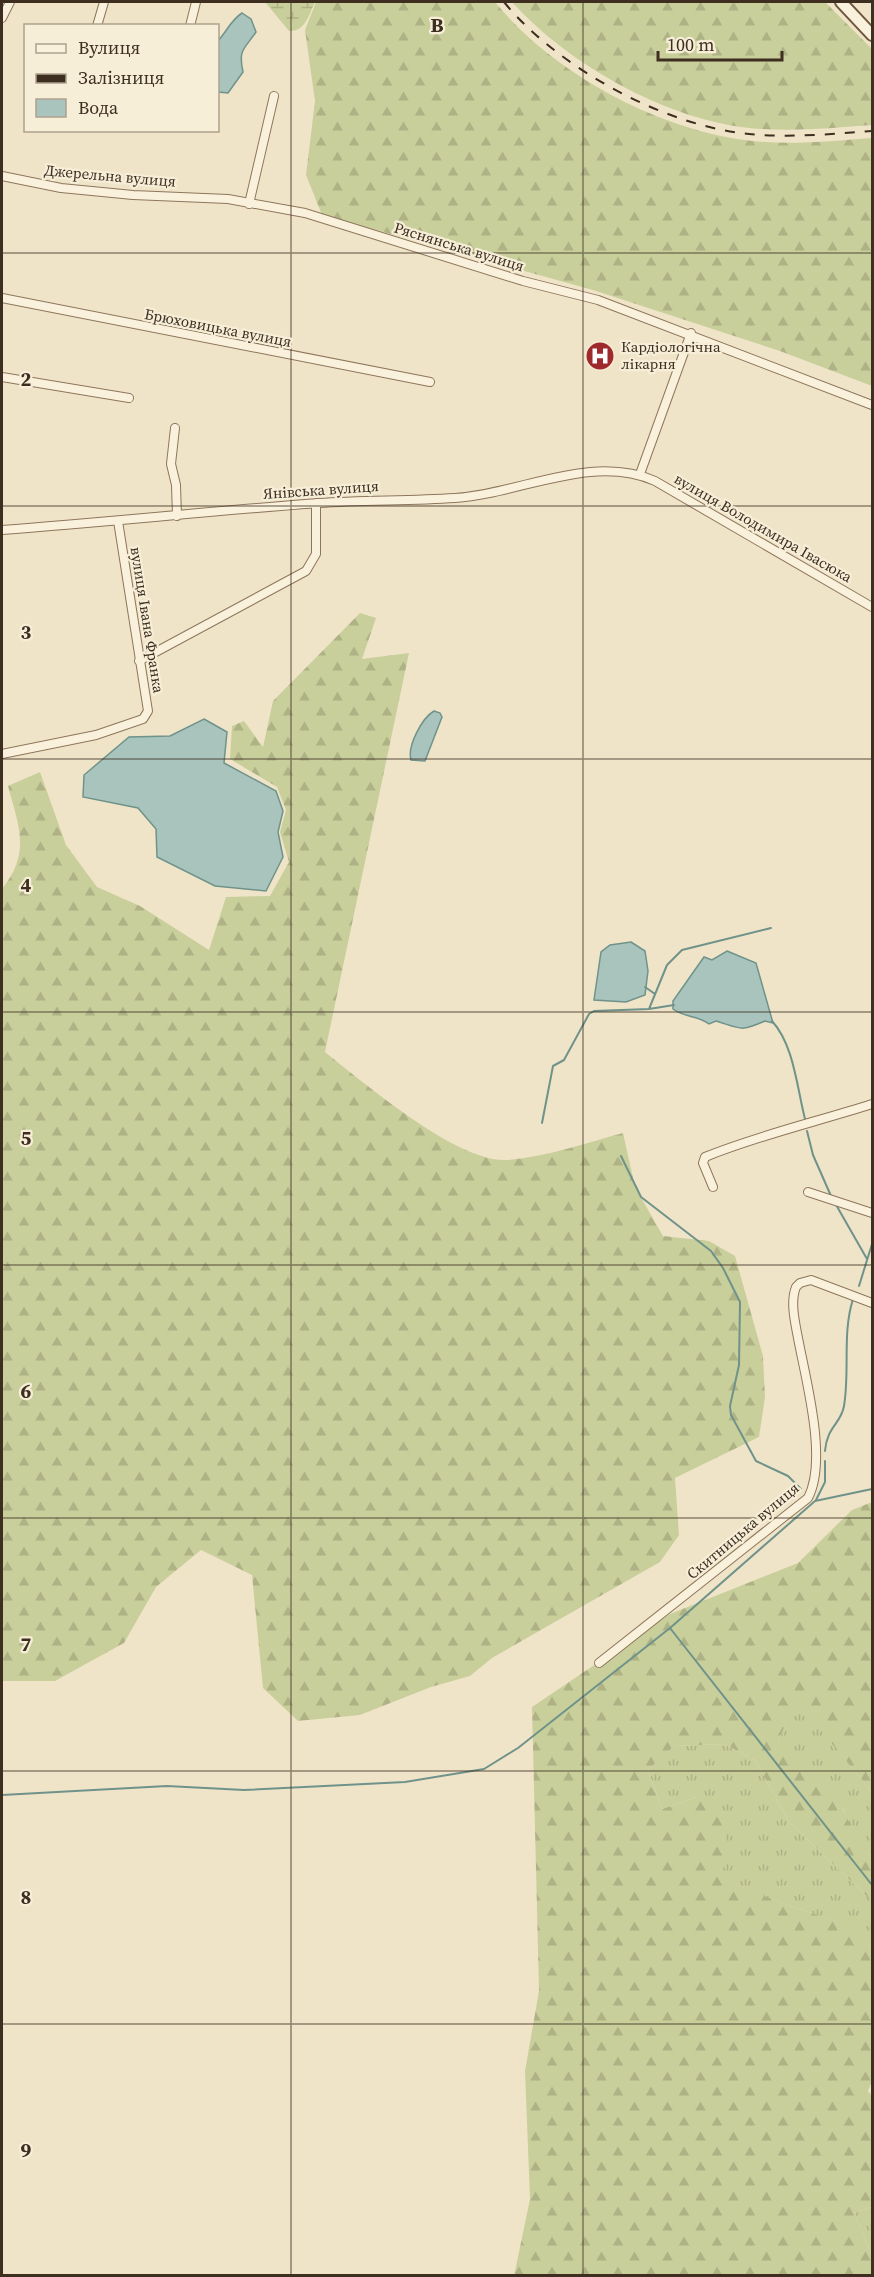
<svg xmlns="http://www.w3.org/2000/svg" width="874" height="2277" font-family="'Source Serif 4',serif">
<defs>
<pattern id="grass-tufts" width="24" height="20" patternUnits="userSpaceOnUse" patternTransform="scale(1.5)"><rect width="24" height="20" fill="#c9cf9b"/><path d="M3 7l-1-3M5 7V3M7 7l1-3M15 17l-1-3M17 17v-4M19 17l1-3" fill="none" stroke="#aeb285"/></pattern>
<pattern id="forest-firs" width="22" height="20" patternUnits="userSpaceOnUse" patternTransform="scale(1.5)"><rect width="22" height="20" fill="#c9cf9b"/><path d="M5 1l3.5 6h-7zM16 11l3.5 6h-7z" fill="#aeb285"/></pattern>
<pattern id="wetland-marsh" width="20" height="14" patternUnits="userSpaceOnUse" patternTransform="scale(1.5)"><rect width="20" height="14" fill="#c9cf9b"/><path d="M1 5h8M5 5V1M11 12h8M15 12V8" fill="none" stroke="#aeb285"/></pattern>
</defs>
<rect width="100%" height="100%" fill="#f0e4c8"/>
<path fill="url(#grass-tufts)" d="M798 1702 872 1792V1857L855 1844 844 1810 778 1739Z
M724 1744 755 1760 789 1822 872 1901V1949L854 1927 790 1906 720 1879C732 1831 727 1833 697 1797L662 1809 648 1770 673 1746Z
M872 2207V2256L854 2213Z"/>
<path fill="url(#forest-firs)" d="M316 2H495C552 72 655 128 745 140 787 146 831 141 872 138V386L780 351 593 290 322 215 306 175 315 101 305 30Z
M512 2H825L872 49V125C832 128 790 132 749 128 665 119 568 64 512 2Z
M360 613 376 618 362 659 409 653 325 1052C364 1083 458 1163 507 1160 546 1157 586 1143 623 1133L635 1187 663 1236 709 1241 735 1256 763 1356 765 1397 759 1437 675 1478 679 1535 660 1562 492 1658 470 1676 431 1687 360 1715 298 1721 263 1688 252 1575 201 1550 156 1587 124 1643 55 1681H3L2 889C31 853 19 827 8 786L40 772 66 845 97 887 140 906 209 950 226 897 270 896 289 862 280 832 286 810 277 787 230 759 232 726 244 721 263 747 273 701Z
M872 1502V1792L798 1703 778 1739C803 1757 831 1782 844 1811 856 1835 848 1839 872 1857V1901L789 1822 755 1760 724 1744 674 1746 648 1770 662 1809 697 1797C703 1802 712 1806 717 1812 732 1831 726 1858 721 1879L790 1906 855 1927 872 1949V2081L868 2091 872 2096V2207L854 2213 872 2256V2275L514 2276 530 2199 525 2071 539 1991 532 1707 670 1614 798 1563 852 1510Z"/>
<path fill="url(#wetland-marsh)" d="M265 2H315C309 15 305 32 289 31Z"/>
<path fill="#a9c4bc" stroke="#6f938a" stroke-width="1.5" d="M242 13 251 19 256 32C244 50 238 49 243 72L228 93 218 92V41C227 31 231 20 242 13Z
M434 711 440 713 442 717 425 761 411 760C407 746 422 718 434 711Z
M204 719 227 732 224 763 276 791 283 811 278 832 283 857 266 891 215 886 157 857 156 829 138 808 83 797 84 775 129 737 170 736Z
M631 942 645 951 648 971 645 995 626 1002 594 1000 601 952 610 945Z
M727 951 756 963 773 1023 765 1021C740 1032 742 1029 716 1021L709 1024C697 1015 685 1018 673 1009V1001L704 957 712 960Z"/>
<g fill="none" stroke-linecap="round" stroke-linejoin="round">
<path stroke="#6f938a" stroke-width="2" d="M645 987 655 994
M649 1009 667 965 682 950 771 928
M772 1021C794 1045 797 1088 805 1119
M542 1123 553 1066 564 1060 589 1014 594 1011 649 1009 674 1005
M807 1131 813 1155 831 1196
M621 1156 641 1197 711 1251 723 1268 740 1302 739 1365 730 1406 731 1415 756 1461 788 1476 801 1489
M835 1203 867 1259
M859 1286 872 1244
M825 1451C827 1426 841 1424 844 1406 850 1370 842 1334 853 1299
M816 1500 825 1482V1461
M670 1628 872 1885
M2 1795 167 1786 244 1790 405 1782 484 1769 518 1748 670 1628 815 1501 872 1489"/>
<g stroke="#8d765c" stroke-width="10">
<path id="minor" d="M2 18 10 2
M97 26 104 2
M190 26 196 2
M2 176 61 188 133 195 228 199 305 213 523 281 598 300 872 405
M249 204 274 96
M2 298 430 382
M2 377 129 398
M175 428 171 464 176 485 177 516
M640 474 691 333
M2 530C107 522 213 511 319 503 364 500 409 501 455 498 520 494 591 453 655 481L872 607
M139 661 306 571 316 554V503
M2 754 96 735 143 719 148 711 118 521
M713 1187 703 1163 705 1157C759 1135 816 1122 872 1104
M808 1192 872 1213
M599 1663 808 1498C828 1460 806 1381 798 1338 795 1322 790 1302 796 1287L800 1283 811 1280 872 1303"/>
</g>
<g stroke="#6f573f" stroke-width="14">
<path id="secondary" d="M841 2 872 35"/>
</g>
<use href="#minor" stroke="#faf1dc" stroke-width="8"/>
<use href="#secondary" stroke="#faf1dc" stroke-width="10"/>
<path stroke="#3d2e20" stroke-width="2" stroke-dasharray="10 10" stroke-linecap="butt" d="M504 2C557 67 664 126 749 134 790 138 832 134 872 131"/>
</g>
<path fill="none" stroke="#3d2e20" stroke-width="1.5" stroke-opacity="0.55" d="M291 2V2276M583 2V2276M2 253H872M2 506H872M2 759H872M2 1012H872M2 1265H872M2 1518H872M2 1771H872M2 2024H872"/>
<defs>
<g id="hospital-disc" transform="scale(1.5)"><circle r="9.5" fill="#9e2a2b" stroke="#f7eed8"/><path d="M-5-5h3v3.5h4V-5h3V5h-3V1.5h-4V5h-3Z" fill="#fff"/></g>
</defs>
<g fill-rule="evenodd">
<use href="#hospital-disc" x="600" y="356"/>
</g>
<g text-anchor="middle" stroke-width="4.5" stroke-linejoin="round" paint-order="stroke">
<g font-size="15" fill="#3d2e20" stroke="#f7eed8">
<text transform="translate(110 176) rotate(5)" y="5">Джерельна вулиця</text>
<text transform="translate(459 247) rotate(17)" y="5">Ряснянська вулиця</text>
<text transform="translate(218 328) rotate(11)" y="5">Брюховицька вулиця</text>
<text transform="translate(321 490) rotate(-4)" y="5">Янівська вулиця</text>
<text transform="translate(763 528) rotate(30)" y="5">вулиця Володимира Івасюка</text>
<text transform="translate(147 620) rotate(81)" y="5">вулиця Івана Франка</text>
<text transform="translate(743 1531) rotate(-40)" y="5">Скитницька вулиця</text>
</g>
<g font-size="15" fill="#3d2e20" stroke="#f7eed8" text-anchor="start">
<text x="621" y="352">Кардіологічна<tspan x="621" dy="17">лікарня</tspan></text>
</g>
</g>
<g font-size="20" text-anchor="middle" font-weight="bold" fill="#3d2e20" stroke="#f7eed8" stroke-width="4.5" stroke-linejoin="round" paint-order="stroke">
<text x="437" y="32">B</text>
<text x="26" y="386">2</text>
<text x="26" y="639">3</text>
<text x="26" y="892">4</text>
<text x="26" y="1145">5</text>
<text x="26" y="1398">6</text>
<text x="26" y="1651">7</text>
<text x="26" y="1904">8</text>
<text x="26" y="2157">9</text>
</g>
<rect width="874" height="2277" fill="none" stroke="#3d2e20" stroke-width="6"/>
<rect x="24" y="24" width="195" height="108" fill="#f7eed8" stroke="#ada18e" stroke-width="1.5"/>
<rect x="36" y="44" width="30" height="9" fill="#faf1dc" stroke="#ada18e" stroke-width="1.5"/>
<text x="78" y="54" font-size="18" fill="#3d2e20">Вулиця</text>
<rect x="36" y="74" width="30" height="9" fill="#3d2e20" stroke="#ada18e" stroke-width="1.5"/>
<text x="78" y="84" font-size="18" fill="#3d2e20">Залізниця</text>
<rect x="36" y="99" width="30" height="18" fill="#a9c4bc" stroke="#ada18e" stroke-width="1.5"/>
<text x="78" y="114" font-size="18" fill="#3d2e20">Вода</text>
<path d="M658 51v9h124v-9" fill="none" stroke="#3d2e20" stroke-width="3"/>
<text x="667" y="51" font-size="18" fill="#3d2e20" stroke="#f7eed8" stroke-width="4.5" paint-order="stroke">100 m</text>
</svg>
